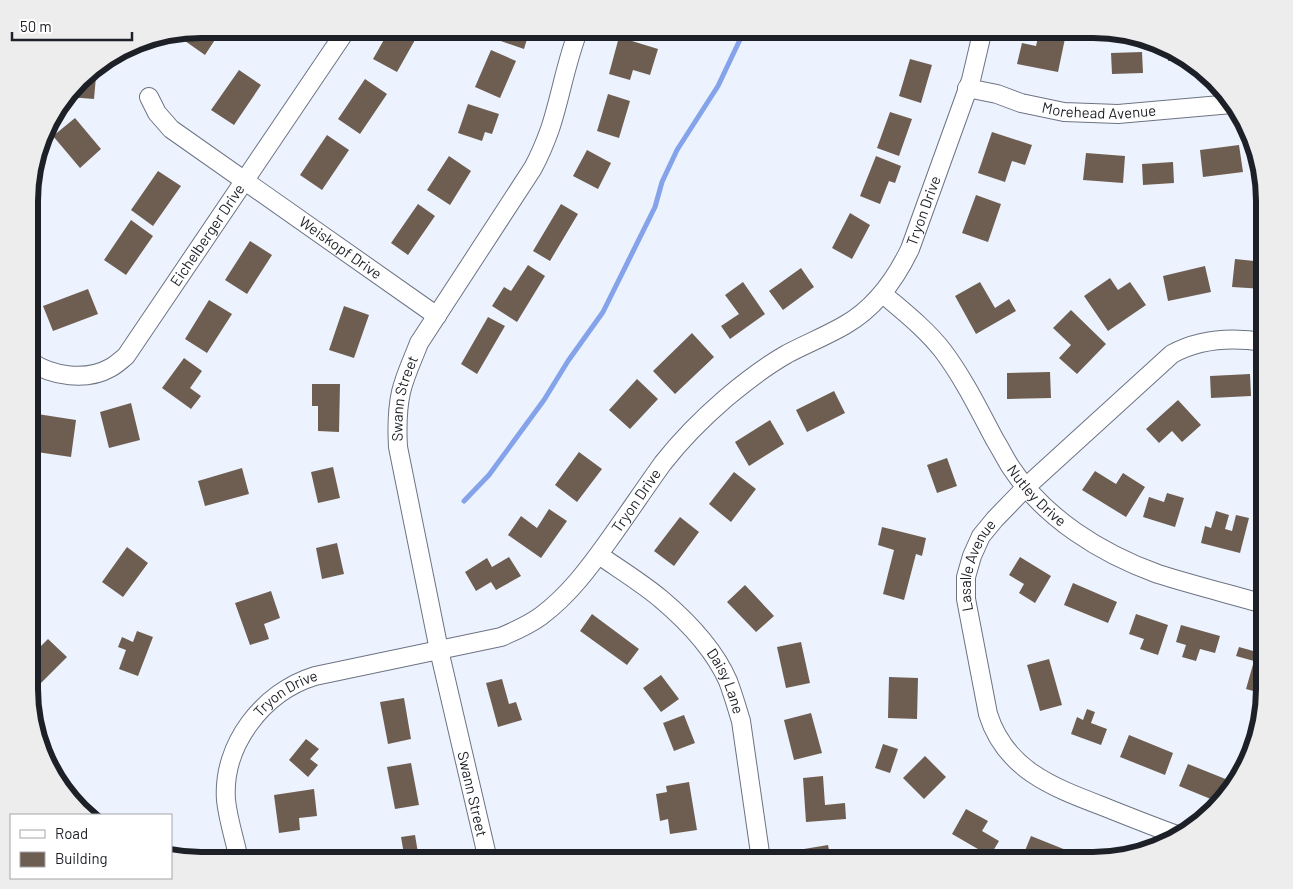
<svg xmlns="http://www.w3.org/2000/svg" width="1293" height="889" font-family="Barlow,sans-serif">
<rect width="100%" height="100%" fill="#edf3fe"/>
<g fill="none" stroke-linecap="round" stroke-linejoin="round">
<path stroke="#84a3ea" stroke-width="5" d="M464 501 489 475 544 400 568 361 603 312 655 207 662 182 677 150 718 86 745 29"/>
</g>
<path fill="#6e5e52" d="M200 29H222L205 55 175 34Z
M270 29H294L286 40Z
M390 29H417L420 31 397 72 373 59Z
M501 29H530L524 49 498 40Z
M636 29H650L648 34Z
M911 29H935L933 40 910 35Z
M1040 29H1067L1058 72 1017 64 1022 43 1036 46Z
M619 37 658 49 650 75 633 70 630 80 609 74Z
M1167 48 1168 49 1188 59 1168 61Z
M491 50 516 61 500 98 475 87Z
M1142 52 1143 73 1112 74 1111 53Z
M910 59 932 65 921 103 899 96Z
M97 65 94 99 68 97 87 72Z
M239 70 261 85 234 125 211 110Z
M365 79 387 94 360 134 338 119Z
M608 94 630 101 619 138 597 131Z
M468 104 499 114 492 134 485 132 482 141 458 133Z
M890 112 912 119 899 156 877 148Z
M75 118 101 149 80 168 53 136Z
M992 132 1032 145 1025 165 1012 161 1005 182 978 173Z
M327 135 349 150 322 190 300 175Z
M1239 145 1243 172 1203 177 1200 150Z
M587 150 611 163 598 189 573 176Z
M1086 153 1125 156 1123 183 1083 180Z
M449 156 471 171 450 205 427 190Z
M876 156 901 166 895 183 889 181 880 204 860 196Z
M1173 162 1174 183 1143 185 1142 164Z
M158 171 181 186 153 226 131 210Z
M976 195 1001 204 988 242 962 233Z
M418 204 435 216 408 255 391 243Z
M561 204 578 214 550 261 533 251Z
M850 213 870 225 852 259 832 248Z
M131 220 153 236 126 275 104 260Z
M250 241 272 255 247 294 225 280Z
M1235 259 1264 262V289L1232 287Z
M528 265 545 276 517 322 492 306 504 287 511 291Z
M1205 266 1211 292 1168 301 1163 276Z
M801 268 814 287 783 310 769 291Z
M1110 278 1118 290 1130 282 1146 305 1108 331 1084 296Z
M743 282 765 314 730 339 721 326 739 314 725 295Z
M980 282 995 308 1009 299 1016 311 976 334 955 296Z
M88 289 98 314 53 331 43 306Z
M209 300 232 314 207 353 185 339Z
M344 306 369 315 354 358 329 350Z
M1071 310 1106 344 1077 374 1059 358 1071 345 1053 328Z
M488 317 505 326 477 374 461 364Z
M692 333 714 357 675 394 653 371Z
M184 358 202 371 190 388 201 396 191 409 162 388Z
M1050 372 1051 398 1007 399V373Z
M1250 374 1251 396 1211 398 1210 376Z
M637 379 658 399 630 429 609 410Z
M312 384H340L339 432 318 431V406H312Z
M834 391 845 413 807 432 796 410Z
M1178 400 1201 425 1182 442 1172 431 1159 443 1146 429Z
M131 403 140 440 109 448 100 412Z
M31 413 76 420 71 457 30 451Z
M770 420 784 444 749 466 735 442Z
M579 452 602 469 577 502 555 485Z
M947 458 957 486 937 493 927 465Z
M333 467 340 498 318 503 311 472Z
M242 468 249 494 205 506 198 481Z
M1095 471 1116 484 1123 473 1145 487 1126 517 1082 490Z
M734 472 756 489 731 522 709 504Z
M1167 493 1184 498 1175 527 1143 517 1149 497 1164 502Z
M549 509 567 521 541 558 508 535 521 516 537 528Z
M1216 511 1229 515 1225 529 1232 531 1236 515 1249 518 1240 553 1201 543 1205 526 1211 528Z
M680 517 699 532 674 566 654 551Z
M882 527 926 538 922 556 916 554 904 600 883 594 894 550 878 545Z
M337 543 344 574 322 579 316 548Z
M127 547 148 563 123 597 102 582Z
M509 557 521 576 496 590 491 582 476 591 465 572 487 558 492 567Z
M1020 557 1051 576 1035 603 1019 593 1024 584 1009 575Z
M1073 583 1117 602 1108 623 1064 605Z
M745 585 774 616 756 632 727 602Z
M271 591 280 618 264 624 269 639 250 645 235 603Z
M592 614 639 649 627 665 580 631Z
M1136 614 1168 625 1158 655 1140 649 1144 639 1129 634Z
M1181 625 1220 636 1215 653 1200 649 1196 661 1182 657 1186 645 1176 642Z
M137 631 153 637 138 676 119 669 126 650 118 647 122 637 133 642Z
M48 639 67 657 34 690 30 687V657Z
M801 642 810 683 786 688 777 647Z
M1239 647 1264 654V669L1257 692 1246 689 1254 661 1236 656Z
M1049 659 1062 705 1040 711 1027 665Z
M661 675 679 699 661 712 643 688Z
M889 677 918 678 917 719 888 718Z
M502 679 509 704 516 702 522 720 498 727 486 683Z
M404 698 411 739 388 744 380 702Z
M1087 709 1095 712 1091 723 1107 729 1101 745 1071 734 1077 717 1083 720Z
M811 713 822 753 794 760 784 720Z
M684 715 695 743 674 751 663 723Z
M1129 735 1173 753 1165 775 1120 757Z
M306 739 319 749 310 759 318 765 308 777 289 760Z
M883 744 898 749 890 773 875 768Z
M925 756 946 777 924 799 903 778Z
M411 763 419 805 395 809 387 767Z
M1188 764 1233 782 1228 794 1218 802 1179 786Z
M823 776 825 805 845 803 846 819 806 822 803 778Z
M689 782 697 830 670 834 668 819 660 821 656 794 667 792 666 786Z
M314 789 317 816 299 818 300 830 279 833 274 795Z
M966 809 988 821 982 831 999 841 990 856 952 834Z
M415 835 419 859 427 857 428 860H405L401 837Z
M1031 836 1076 854 1073 860H1028L1022 858Z
M828 845 831 860H806L804 849Z
M703 854 704 860H680L679 858Z"/>
<g fill="none" stroke-linecap="round" stroke-linejoin="round">
<g stroke="#6c7384" stroke-width="20">
<g id="minor">
<path id="s1" d="M967 88 997 94 1021 103 1064 112 1118 114 1232 104"/>
<path id="s2" d="M149 97 157 113 171 129 437 316"/>
<path id="s3" d="M883 294C904 312 926 329 943 351 964 379 979 410 995 440 1000 448 1005 458 1010 466 1044 518 1100 553 1158 574 1193 585 1229 594 1264 604"/>
<path id="s4" d="M30 361C52 377 87 381 110 368 116 365 121 360 126 356L347 29"/>
<path id="s5" d="M599 555C619 569 642 583 661 599 687 621 714 649 728 681 733 694 737 708 741 721L761 860"/>
<path id="s6" d="M1177 835C1152 826 1127 816 1102 806 1052 787 1005 769 988 714L966 599V577L972 556 981 536 995 519 1026 487 1172 354C1201 338 1232 337 1264 342"/>
<path id="s7" d="M239 860C235 840 228 820 226 800 222 745 263 692 315 676L501 637C515 631 529 625 541 616 569 595 589 568 609 540 627 515 645 488 663 463 681 440 704 417 726 398 745 382 766 366 787 354 806 344 826 336 845 325 875 308 895 280 910 249L971 80 983 29"/>
<path id="s8" d="M488 860 439 650 398 447C397 429 397 410 401 392 405 375 413 359 419 343L533 168C540 155 545 143 550 129 561 96 566 61 579 29"/>
</g>
</g>
<use href="#minor" stroke="#fff" stroke-width="18"/>
</g>
<g text-anchor="middle" stroke-width="5" stroke-linejoin="round" paint-order="stroke">
<g font-size="15" fill="#1d2027" stroke="#fff">
<text dy="5" stroke="none"><textPath href="#s1" startOffset="135">Morehead Avenue</textPath></text>
<text dy="5" stroke="none"><textPath href="#s7" startOffset="1030">Tryon Drive</textPath></text>
<text dy="5" stroke="none"><textPath href="#s4" startOffset="250">Eichelberger Drive</textPath></text>
<text dy="5" stroke="none"><textPath href="#s2" startOffset="246">Weiskopf Drive</textPath></text>
<text dy="5" stroke="none"><textPath href="#s8" startOffset="472">Swann Street</textPath></text>
<text dy="5" stroke="none"><textPath href="#s3" startOffset="256">Nutley Drive</textPath></text>
<text dy="5" stroke="none"><textPath href="#s7" startOffset="611">Tryon Drive</textPath></text>
<text dy="5" stroke="none"><textPath href="#s6" startOffset="386">Lasalle Avenue</textPath></text>
<text dy="5" stroke="none"><textPath href="#s5" startOffset="182">Daisy Lane</textPath></text>
<text dy="5" stroke="none"><textPath href="#s7" startOffset="191">Tryon Drive</textPath></text>
<text transform="translate(472 794) rotate(77)" y="5">Swann Street</text>
</g>
</g>
<path d="M0 0H1293V889H0ZM201 38H1093A163 163 0 0 1 1256 201V689A163 163 0 0 1 1093 852H201A163 163 0 0 1 38 689V201A163 163 0 0 1 201 38Z" fill="#ededee" fill-rule="evenodd"/>
<path fill="none" stroke="#1d2027" stroke-width="6" d="M201 38H1093A163 163 0 0 1 1256 201V689A163 163 0 0 1 1093 852H201A163 163 0 0 1 38 689V201A163 163 0 0 1 201 38Z"/>
<rect x="10" y="814" width="162" height="65" fill="#ffffff" stroke="#a5a6a9"/>
<rect x="20" y="830" width="25" height="8" fill="#ffffff" stroke="#a5a6a9"/>
<text x="55" y="839" font-size="15" fill="#1d2027">Road</text>
<rect x="20" y="852" width="25" height="15" fill="#6e5e52" stroke="#a5a6a9"/>
<text x="55" y="864" font-size="15" fill="#1d2027">Building</text>
<path d="M12 32v8h120v-8" fill="none" stroke="#1d2027" stroke-width="2.5"/>
<text x="20" y="32" font-size="15" fill="#1d2027" stroke="#ffffff" stroke-width="4" paint-order="stroke">50 m</text>
</svg>
